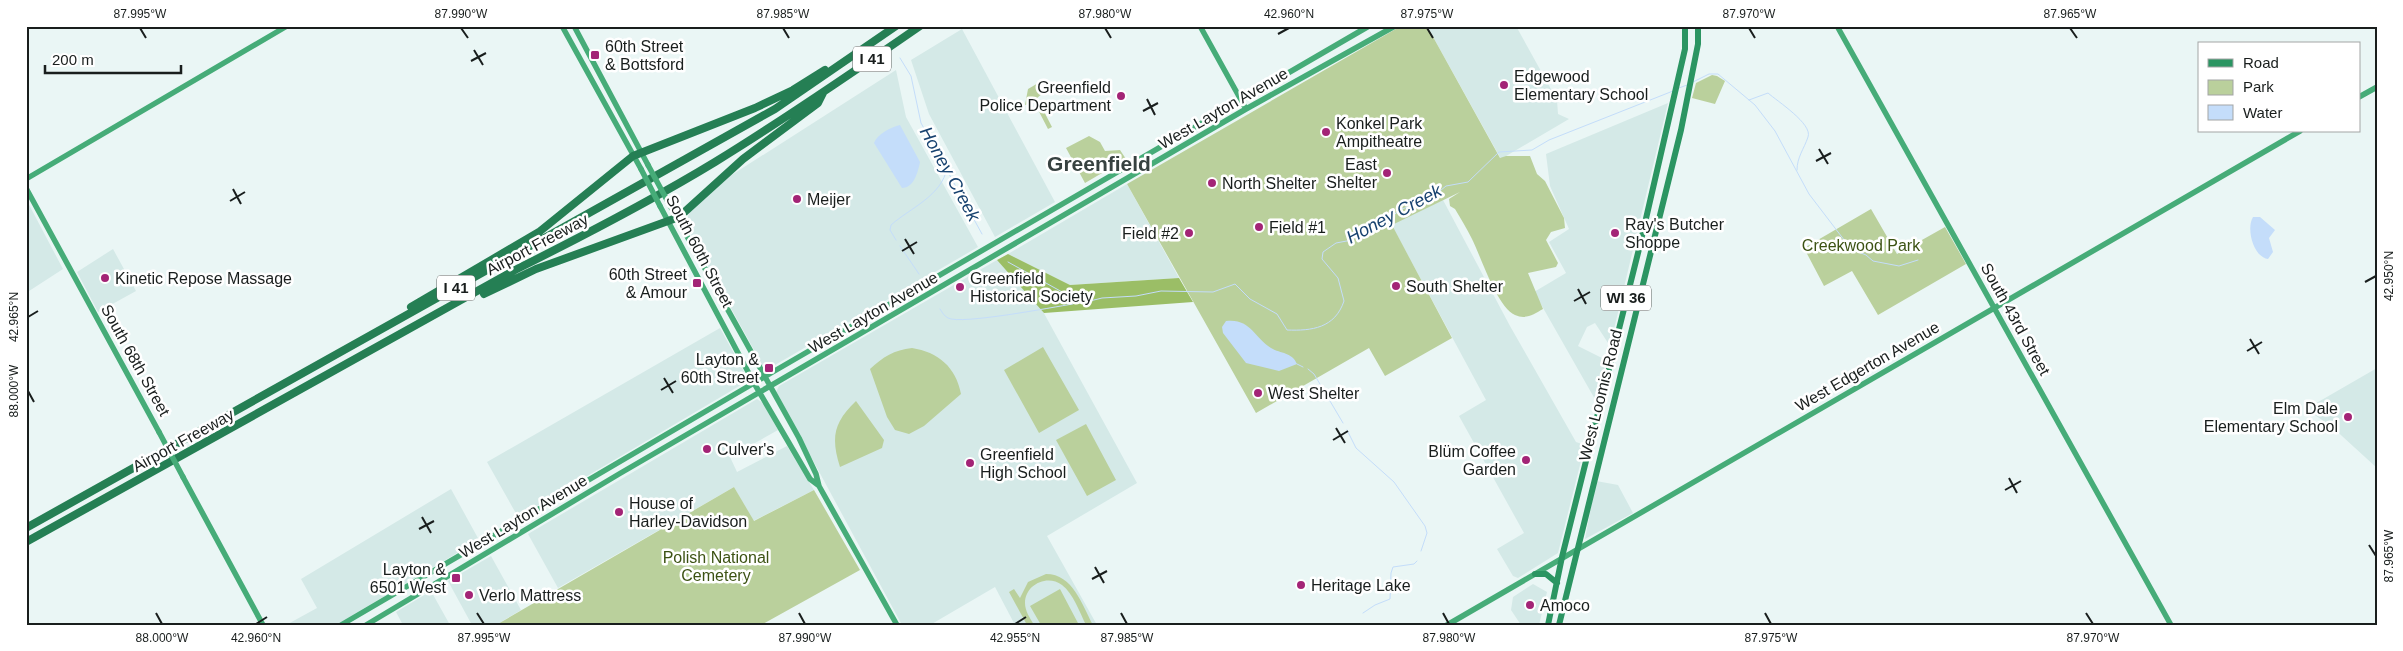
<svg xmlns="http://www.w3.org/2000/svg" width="2403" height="651" font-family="Arial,sans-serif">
<rect width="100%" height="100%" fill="#eaf6f5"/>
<path fill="#d4e9e7" d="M1427 26H1516L1557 100 1558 114 1569 119 1501 159Z
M962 29 1055 202 995 237 929 114 911 60Z
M896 70 906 117 978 247 775 365 764 368 685 225 691 208 727 178Z
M1668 103 1610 346 1595 323 1587 327 1578 346 1606 360 1596 401 1534 292 1566 273 1549 242 1569 229 1550 186 1546 154Z
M1127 184 1179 278 1070 285 1008 254Z
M26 199 63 269 26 293Z
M1443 200 1510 326 1576 442 1585 445 1558 553 1518 578 1513 576 1497 549 1524 533 1459 416 1486 400 1391 224Z
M113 249 136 291 98 312 77 272Z
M997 260 1040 306 1137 483 1047 536 1097 625H1015L995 587 930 625H902L776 392 779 386Z
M720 328 747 377 746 382 518 517 487 462Z
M2377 368V468L2331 426 2306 409Z
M757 399 763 403 778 430 730 457 737 472 787 446 814 490 753 521 734 487 558 588 528 534Z
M1596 481 1618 485 1633 513 1585 539Z
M451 489 479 540 336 625H286L317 608 301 579Z
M491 556 521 610 496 625H472L448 581Z
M1533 584 1547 592 1539 625H1521L1511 610 1513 597Z
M431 591 450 625H403L396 612Z"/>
<path fill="#bad09c" d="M1401 26H1427L1500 158 1506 156H1530L1537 174 1545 181 1564 218 1565 228 1551 232 1546 240 1558 263 1556 267 1528 273 1543 309C1534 314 1526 320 1515 315 1497 307 1481 257 1472 239 1467 229 1461 219 1455 209L1450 206 1449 199 1460 192 1392 225 1452 338 1385 376 1369 348 1256 413 1127 184Z
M1712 75 1717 76 1725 81 1715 104 1692 98 1696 83Z
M1040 82H1043L1048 89 1037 98 1052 127 1048 129 1034 102 1025 105 1028 89Z
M1089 136 1100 142 1105 151 1120 150 1126 159 1085 183 1066 148Z
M1871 209 1897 254 1945 227 1966 264 1878 315 1852 271 1824 286 1804 248Z
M1043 347 1079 410 1039 433 1004 370Z
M912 348C938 352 956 367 961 394L924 426 909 434 895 430 887 417 870 369C883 357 894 350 912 348Z
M856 401 884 440 882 448 840 467C831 438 833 423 856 401Z
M1086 424 1116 480 1087 496 1056 440Z
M734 487 754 521 814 490 860 570 761 625H496Z
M1046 574C1073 574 1082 605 1093 625H1086C1080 613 1073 593 1062 585 1047 574 1025 585 1025 603 1025 611 1030 618 1034 625H1027L1009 592 1014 589 1020 598 1028 582Z
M1060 589 1079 625H1041L1030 606Z"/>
<path fill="#9bbe66" d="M1008 254 1070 285 1179 278 1193 302 1044 313 997 260Z"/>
<path fill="#c4ddfa" d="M900 125 920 162C918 172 914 188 902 188L874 143C877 134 891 127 900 125Z
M2253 217H2260L2275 230 2269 238 2273 252 2268 259C2253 257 2246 228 2253 217Z
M1226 321C1250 318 1254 337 1271 348 1281 354 1292 352 1297 364L1279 371 1246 363 1223 333 1222 327Z"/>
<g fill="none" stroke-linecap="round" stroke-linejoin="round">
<path stroke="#c4ddfa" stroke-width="1" d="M900 58 911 76 921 123 982 234
M1693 82 1709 74H1718L1755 105 1775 131 1809 194 1851 249 1866 255 1873 261 1899 266 1918 260
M1679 88 1687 85
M1749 100 1768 93C1777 101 1813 124 1808 137 1804 149 1797 157 1797 170
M896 240 890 230 891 225C910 208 942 196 947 168
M900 246 919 274
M1008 262 1082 303 1102 298 1136 296 1161 291 1213 292 1235 284 1250 299 1277 314 1287 330C1312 331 1335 328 1344 301L1338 278 1322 259 1323 252 1336 243 1352 240 1363 230 1386 220 1402 209 1430 199 1446 186 1468 182 1499 152 1532 150 1549 140 1673 91
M940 309C942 312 944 316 948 318 961 325 1053 307 1073 304L1076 301
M1297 364 1303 367
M1308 369 1314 374 1343 423
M1347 430 1356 448 1394 482 1425 526 1427 533 1421 551
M1363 613 1375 605 1390 599 1391 573 1393 567 1414 564 1417 561"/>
<path stroke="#46ac78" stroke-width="5.5" d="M562 26 641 169
M574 26 648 165
M1200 26 1246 109
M1837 26 2171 625
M2359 97 2377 87
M26 179 287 26
M26 188 159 432
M668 202 799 438 816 474 819 486 897 625
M660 206 754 383 810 479 818 485
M183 477 263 625
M341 625 771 373 1369 26
M366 625 619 474 1246 109 1395 26
M1447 625 2300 131"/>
<path stroke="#2b9562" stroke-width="6" d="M1535 574H1546L1557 583
M1548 625 1562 557 1639 249 1685 49V26
M1559 625 1681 130 1698 44V26"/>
<path stroke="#257f54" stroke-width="8" d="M484 294 536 269 679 217 743 159 818 103 823 93
M411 307 539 232 633 156 755 108 793 90 825 70
M26 528 775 109 896 26
M26 542 515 270C583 236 651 201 715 162 785 119 852 73 920 26"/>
<path stroke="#46ac78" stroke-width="5.5" d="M648 165 668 202
M641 169 660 206
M159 432 183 477"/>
</g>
<path fill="none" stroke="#191e1d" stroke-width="2" d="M140 28 146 38M461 28 468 38M783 28 789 38M1105 28 1111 38M1427 28 1433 38M1749 28 1755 38M2070 28 2077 38M1278 34 1289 28M474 50 483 65M471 61 486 53M1147 99 1155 115M1143 111 1158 103M1819 149 1828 164M1816 161 1831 153M233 189 241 204M230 201 245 192M905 239 914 254M902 251 917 242M2365 282 2376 276M1578 289 1586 304M1574 301 1590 292M28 317 38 311M2250 339 2259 354M2247 351 2262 342M664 378 673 393M661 390 676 381M28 391 34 402M1336 428 1345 443M1333 440 1348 431M2009 478 2017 493M2005 490 2021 481M422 517 431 533M419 529 434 521M2369 545 2376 556M1095 567 1104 583M1092 579 1107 571M156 613 162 624M477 613 484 624M799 613 805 624M1121 613 1127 624M1443 613 1449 624M1765 613 1771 624M2086 613 2093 624M256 624 267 617M1015 624 1026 617"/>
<g fill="#a32476" stroke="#fff" stroke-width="2">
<rect x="590" y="50" width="10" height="10" rx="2.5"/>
<circle cx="1504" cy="85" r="5"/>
<circle cx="1121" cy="96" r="5"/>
<circle cx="1326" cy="132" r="5"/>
<circle cx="1387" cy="173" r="5"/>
<circle cx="1212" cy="183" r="5"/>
<circle cx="797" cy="199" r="5"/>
<circle cx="1259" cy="227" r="5"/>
<circle cx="1189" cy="233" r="5"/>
<circle cx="1615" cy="233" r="5"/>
<circle cx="105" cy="278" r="5"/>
<rect x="692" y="278" width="10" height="10" rx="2.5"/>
<circle cx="1396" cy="286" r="5"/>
<circle cx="960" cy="287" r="5"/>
<rect x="764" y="363" width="10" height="10" rx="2.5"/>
<circle cx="1258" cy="393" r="5"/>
<circle cx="2348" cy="417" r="5"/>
<circle cx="707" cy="449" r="5"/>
<circle cx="1526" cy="460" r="5"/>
<circle cx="970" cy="463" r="5"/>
<circle cx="619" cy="512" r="5"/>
<rect x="451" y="573" width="10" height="10" rx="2.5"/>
<circle cx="1301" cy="585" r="5"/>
<circle cx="469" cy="595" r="5"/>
<circle cx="1530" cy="605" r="5"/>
</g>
<g text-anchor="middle" stroke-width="5" stroke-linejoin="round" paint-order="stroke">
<g fill="#fff" stroke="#5e6261" stroke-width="1">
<rect x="853" y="46.5" width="38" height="25" rx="4"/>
<rect x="437" y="275.5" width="38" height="25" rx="4"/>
<rect x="1601" y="285.5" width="50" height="25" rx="4"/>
</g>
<g font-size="15" font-weight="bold" fill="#191e1d">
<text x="872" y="64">I 41</text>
<text x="456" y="293">I 41</text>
<text x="1626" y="303">WI 36</text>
</g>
<g font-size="16" fill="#191e1d" stroke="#fff" text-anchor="start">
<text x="605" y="52">60th Street<tspan x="605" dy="18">&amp; Bottsford</tspan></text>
<text x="1514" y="82">Edgewood<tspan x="1514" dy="18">Elementary School</tspan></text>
<text x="1111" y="93" text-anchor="end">Greenfield<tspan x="1111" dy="18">Police Department</tspan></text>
<text x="1336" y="129">Konkel Park<tspan x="1336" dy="18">Ampitheatre</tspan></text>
<text x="1377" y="170" text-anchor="end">East<tspan x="1377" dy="18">Shelter</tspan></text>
<text x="1222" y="189">North Shelter</text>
<text x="807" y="205">Meijer</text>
<text x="1625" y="230">Ray's Butcher<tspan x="1625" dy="18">Shoppe</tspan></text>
<text x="1269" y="233">Field #1</text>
<text x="1179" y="239" text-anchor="end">Field #2</text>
<text x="687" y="280" text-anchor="end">60th Street<tspan x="687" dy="18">&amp; Amour</tspan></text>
<text x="115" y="284">Kinetic Repose Massage</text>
<text x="970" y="284">Greenfield<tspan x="970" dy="18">Historical Society</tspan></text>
<text x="1406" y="292">South Shelter</text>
<text x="759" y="365" text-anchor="end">Layton &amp;<tspan x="759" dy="18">60th Street</tspan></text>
<text x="1268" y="399">West Shelter</text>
<text x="2338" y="414" text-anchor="end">Elm Dale<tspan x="2338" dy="18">Elementary School</tspan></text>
<text x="717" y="455">Culver's</text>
<text x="1516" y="457" text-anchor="end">Blüm Coffee<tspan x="1516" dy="18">Garden</tspan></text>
<text x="980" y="460">Greenfield<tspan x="980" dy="18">High School</tspan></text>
<text x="629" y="509">House of<tspan x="629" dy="18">Harley-Davidson</tspan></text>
<text x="446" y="575" text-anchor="end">Layton &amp;<tspan x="446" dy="18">6501 West</tspan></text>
<text x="1311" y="591">Heritage Lake</text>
<text x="479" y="601">Verlo Mattress</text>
<text x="1540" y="611">Amoco</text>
</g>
<g font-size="16" fill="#191e1d" stroke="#fff">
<text transform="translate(1223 108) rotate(-30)" y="6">West Layton Avenue</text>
<text transform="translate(537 244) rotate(-28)" y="6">Airport Freeway</text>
<text transform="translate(700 251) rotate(62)" y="6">South 60th Street</text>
<text transform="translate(873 312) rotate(-30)" y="6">West Layton Avenue</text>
<text transform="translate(2016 319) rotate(61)" y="6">South 43rd Street</text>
<text transform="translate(136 360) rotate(61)" y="6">South 68th Street</text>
<text transform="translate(1867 366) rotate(-30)" y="6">West Edgerton Avenue</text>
<text transform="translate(1600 395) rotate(-76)" y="6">West Loomis Road</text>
<text transform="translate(183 440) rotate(-29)" y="6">Airport Freeway</text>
<text transform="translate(523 516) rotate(-31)" y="6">West Layton Avenue</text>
</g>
<g font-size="16" fill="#3c5213" stroke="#fff">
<text x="1861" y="251">Creekwood Park</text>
<text x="716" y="563">Polish National<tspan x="716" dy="18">Cemetery</tspan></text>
</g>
<g font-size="18" font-style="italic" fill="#17426f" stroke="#fff">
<text transform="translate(950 174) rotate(61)" y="6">Honey Creek</text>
<text transform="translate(1394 214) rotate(-28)" y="6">Honey Creek</text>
</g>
<g font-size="21" font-weight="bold" fill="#374140" stroke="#fff">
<text x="1099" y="171">Greenfield</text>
</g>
</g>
<rect width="2403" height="651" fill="none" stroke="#ffffff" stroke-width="55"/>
<rect x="2198" y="42" width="162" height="90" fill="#ffffff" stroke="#a3a5a5"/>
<rect x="2208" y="59" width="25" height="8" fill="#2b9562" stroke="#a3a5a5"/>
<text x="2243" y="68" font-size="15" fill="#191e1d">Road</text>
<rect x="2208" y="80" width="25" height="15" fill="#bad09c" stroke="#a3a5a5"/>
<text x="2243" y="92" font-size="15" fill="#191e1d">Park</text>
<rect x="2208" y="105" width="25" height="15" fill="#c4ddfa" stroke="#a3a5a5"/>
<text x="2243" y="118" font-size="15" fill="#191e1d">Water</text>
<path d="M45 65v8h136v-8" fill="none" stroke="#191e1d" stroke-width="2.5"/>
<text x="52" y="65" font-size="15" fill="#191e1d" stroke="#ffffff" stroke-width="4" paint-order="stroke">200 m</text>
<rect x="28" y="28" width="2348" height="596" fill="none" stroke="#191e1d" stroke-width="2"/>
<g font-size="12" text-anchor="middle" fill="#191e1d">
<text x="140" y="18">87.995°W</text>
<text x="461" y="18">87.990°W</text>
<text x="783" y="18">87.985°W</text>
<text x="1105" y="18">87.980°W</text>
<text x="1289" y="18">42.960°N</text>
<text x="1427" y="18">87.975°W</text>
<text x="1749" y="18">87.970°W</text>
<text x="2070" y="18">87.965°W</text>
<text transform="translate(2389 276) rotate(-90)" y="4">42.950°N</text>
<text transform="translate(14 317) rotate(-90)" y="4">42.965°N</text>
<text transform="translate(14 391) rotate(-90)" y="4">88.000°W</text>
<text transform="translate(2389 556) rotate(-90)" y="4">87.965°W</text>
<text x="162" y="642">88.000°W</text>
<text x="256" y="642">42.960°N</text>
<text x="484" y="642">87.995°W</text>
<text x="805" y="642">87.990°W</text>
<text x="1015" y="642">42.955°N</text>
<text x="1127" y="642">87.985°W</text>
<text x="1449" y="642">87.980°W</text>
<text x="1771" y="642">87.975°W</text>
<text x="2093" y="642">87.970°W</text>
</g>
</svg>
